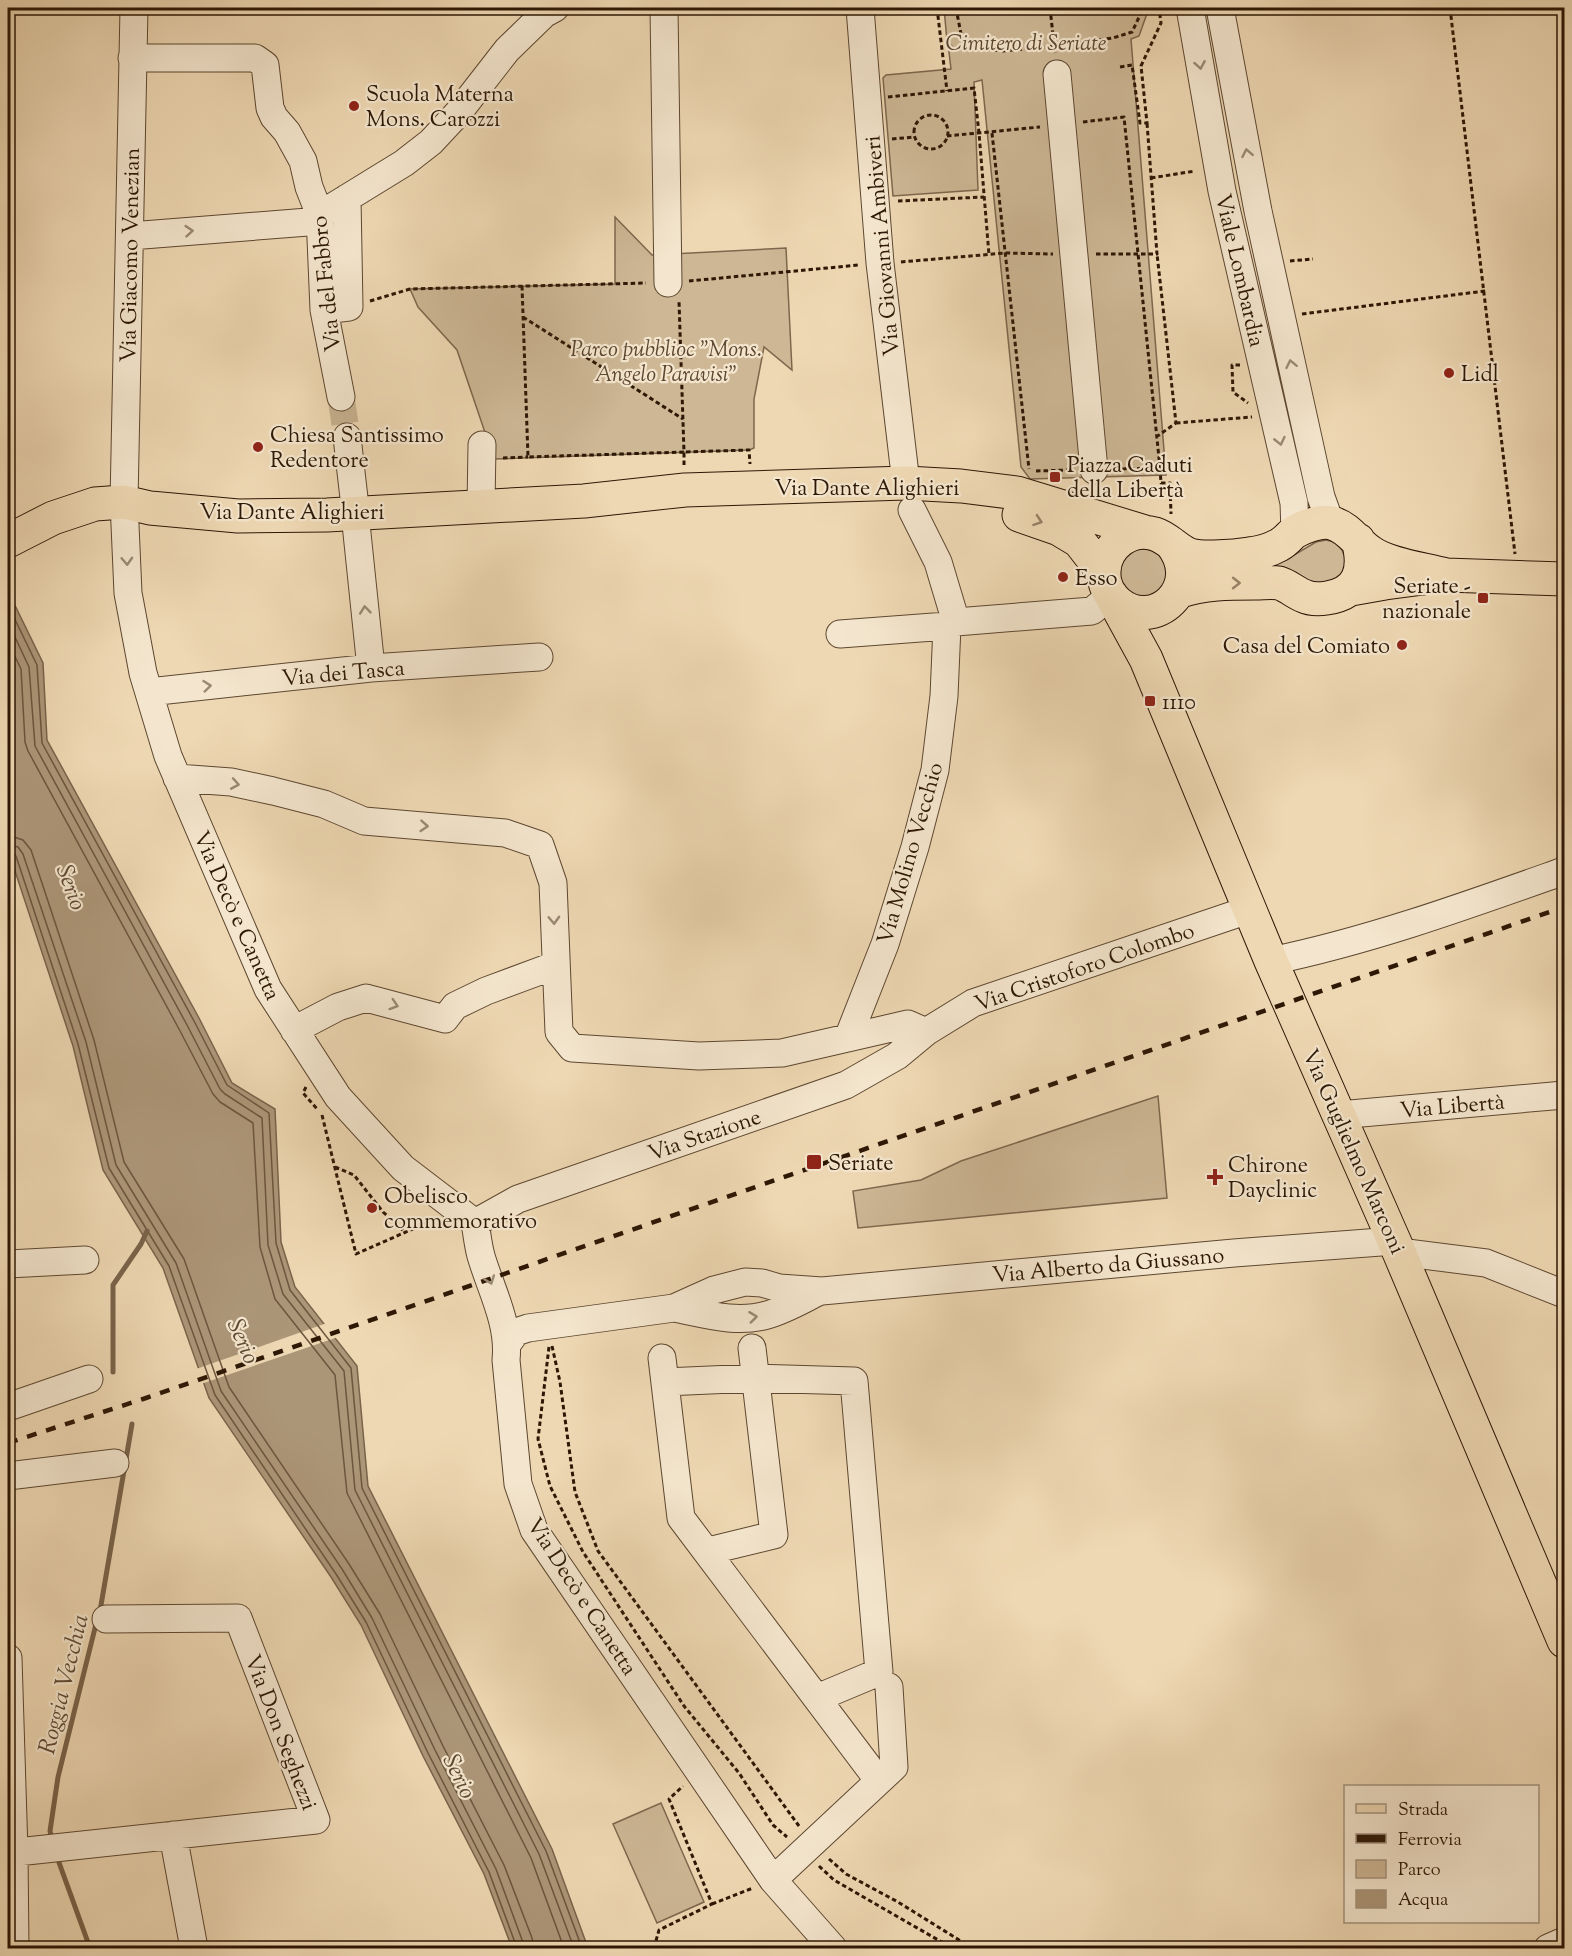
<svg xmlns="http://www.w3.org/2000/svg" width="1572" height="1956" font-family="'Sorts Mill Goudy',serif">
<rect width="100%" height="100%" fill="#eed8b3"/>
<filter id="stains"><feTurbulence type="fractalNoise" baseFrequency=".00333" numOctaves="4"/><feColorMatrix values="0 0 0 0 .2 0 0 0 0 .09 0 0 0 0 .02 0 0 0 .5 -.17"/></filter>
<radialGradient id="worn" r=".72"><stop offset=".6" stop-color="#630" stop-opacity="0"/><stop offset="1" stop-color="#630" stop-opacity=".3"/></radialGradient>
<path fill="#cdb795" stroke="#7d674d" stroke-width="1.5" d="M944 8H1149L1139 36 1131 39 1166 475 1030 479 1021 467 982 80 974 82 978 190 893 196 883 78 886 75 951 69 948 44 955 49 947 41Z
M615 217 652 255 786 248 792 370 764 347 754 399V448L749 450 494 459 457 350 418 307 410 289 615 284Z
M1326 540 1335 542 1342 550 1346 560 1345 570 1329 587 1197 566 1284 561 1316 542Z
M1119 573a24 24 0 1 1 48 0a24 24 0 1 1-48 0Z
M1158 1096 1167 1198 858 1228 853 1191 921 1180 961 1161Z
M661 1803 704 1902 657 1923 613 1824Z"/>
<path fill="#ac9678" stroke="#79634a" stroke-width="1.5" d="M8 591 43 663 47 740 199 1018 232 1083 275 1109 281 1242 295 1287 357 1366 368 1486 552 1849 588 1948H512L484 1874 423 1756 361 1625 331 1577 209 1398 163 1268 103 1170 73 1046 8 850Z"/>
<path fill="#eed8b3" d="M327 1323 338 1337 201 1384 196 1369Z"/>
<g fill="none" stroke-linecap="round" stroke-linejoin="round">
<path stroke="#6c563e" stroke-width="1.5" d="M8 605 37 665 42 743 194 1021 227 1085 269 1113 276 1243 290 1290 351 1368 362 1488 546 1851 582 1948
M8 622 29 667 35 746 187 1025 220 1089 225 1094 262 1118 268 1245 283 1294 344 1371 355 1490 539 1854 574 1948
M8 642 21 669 25 742 28 751 179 1029 213 1094 220 1102 253 1123 260 1247 275 1299 335 1375 347 1493 531 1858 564 1948
M8 835 23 840 31 850 94 1040 124 1162 184 1259 229 1387 349 1564 380 1614 443 1746 504 1865 532 1938 534 1948
M8 844 18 847 23 854 86 1042 116 1165 176 1263 221 1391 342 1569 372 1618 435 1750 496 1869 525 1948
M8 852 13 853 16 856 78 1044 109 1168 169 1266 215 1395 336 1574 366 1622 428 1753 489 1872 517 1948"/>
<path stroke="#79634a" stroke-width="5" d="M113 1372V1285L141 1244 147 1231
M100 1611 132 1424
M52 1839 50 1831 58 1777 97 1620
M57 1857 90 1948"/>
<path stroke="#c7b190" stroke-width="27" stroke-dasharray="27 14" stroke-linecap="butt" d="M341 397 347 437"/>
<g stroke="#5d4730" stroke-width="29">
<path id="minor" d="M134 8 124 502 128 593 143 673 168 756 268 989 338 1097 403 1168 475 1223C477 1234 478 1245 481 1256 491 1290 510 1324 506 1360L518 1484 534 1530 773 1880 833 1948
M664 8 668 283
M860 8 880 263 906 483
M1190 8 1222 191 1294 503 1295 532
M1220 8 1258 211 1321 497 1330 522
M132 58H255L265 65 270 108 274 117 287 132 303 161 309 187 320 215 324 310 341 397
M1057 74 1094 470
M130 236 308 222 404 163 431 142 458 113 507 50 544 14 555 8
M324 310 349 307 347 198
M347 437 354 498
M481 506 482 445
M912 510 938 562 956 622
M355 514 371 668
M840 634 947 626
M149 692 371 668 539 657
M177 778 231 782 273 791 324 804 364 821 505 833 540 845 553 883 559 1032 572 1048 699 1056 782 1053 908 1024 926 1032 973 1003 1251 909
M1271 961C1372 940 1468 905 1564 871
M294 1030 338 1007 366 998 445 1019 455 1006 486 991 556 965
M848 1038 885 944 915 847 935 770 944 696 947 626 956 622 1092 611 1111 595
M1339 1115 1564 1095
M475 1223 518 1199 846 1085 897 1056 926 1032
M1399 1252 1486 1263 1564 1294
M8 1264 85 1260
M674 1308C705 1314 736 1324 767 1315 785 1310 802 1300 818 1292
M508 1343 516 1332 528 1328 674 1308 714 1290 745 1282 762 1283 779 1288 822 1291 1234 1253 1381 1242 1394 1239
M662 1358 681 1518 879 1781
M665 1382 755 1378 854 1381 879 1672 817 1698
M8 1407 89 1379
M8 1476 115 1463
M708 1551 774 1535 752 1348
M8 1658 14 1852 15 1948
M173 1835 194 1948
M8 1853 316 1820 238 1618 106 1619
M773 1880 894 1767 889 1687
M1548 1948 1564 1941"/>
</g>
<g stroke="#2d1705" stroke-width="35">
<path id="major" d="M1019 515 1059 529 1079 541 1104 573
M8 541 53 518 95 504 109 503 124 502 150 508 238 516 327 515 584 501 685 490 906 483 961 486 1017 493 1145 532
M1171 543C1206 587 1154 633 1118 603 1109 595 1103 583 1104 571 1105 546 1130 526 1155 534 1168 538 1178 551 1190 555 1204 559 1235 556 1249 554 1260 553 1270 550 1279 545 1285 542 1289 537 1293 533 1302 527 1321 520 1332 523 1350 528 1357 544 1372 553 1390 565 1424 569 1446 575
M1351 589 1385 583 1446 575 1564 579
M1178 592C1204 583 1229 583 1256 583 1263 583 1272 582 1279 583 1289 586 1295 593 1304 596 1310 599 1320 599 1327 598 1360 593 1366 569 1358 540
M1111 595 1146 659 1271 961 1399 1252 1564 1641"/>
</g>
<path stroke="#2d1705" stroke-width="3" stroke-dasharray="4.5 3" stroke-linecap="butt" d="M937 8 947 91
M956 8 961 34 970 47 1003 51 1054 46 1113 38 1132 32 1141 13 1140 8
M1050 8 1055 53
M1450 8 1515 554
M957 9 967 8
M1120 67 1132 65 1140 123H1147L1141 66 1161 23 1159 8
M888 97 974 88 979 133 989 255
M914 132a17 17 0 1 1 34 0a17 17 0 1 1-34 0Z
M1083 122 1124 117 1160 468 1117 469
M992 133 1029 469
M947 136 1040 127
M892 139 914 137
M1151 178 1195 171
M898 201 984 197
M1096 254H1157L1147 123
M1290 261 1313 259
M901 262 1005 253 1053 254
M689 281 859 265
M522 286 528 457 684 452 679 301
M370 301 410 289 646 283
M1302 314 1485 291
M523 317 683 419
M1240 365H1232L1233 392 1248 403
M1176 423 1252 417
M1156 437 1176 423 1157 254
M503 458 528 457
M684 465V452L749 450 750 464
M1160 468 1161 483H1170L1171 514
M1036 471 1071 470
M306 1087 303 1093 318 1110
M322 1115 356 1254 433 1220
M335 1167 354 1175 383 1212 405 1232
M552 1346 560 1382 575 1492 598 1551 799 1826
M549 1347 538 1439 550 1486 583 1552 684 1706 739 1773 773 1825 787 1837
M829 1859 846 1874 898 1902 972 1948
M819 1866 834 1880 952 1948
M712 1904 753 1888
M654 1948 659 1930 712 1904 669 1799 683 1786"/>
<use href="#minor" stroke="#f4e6ce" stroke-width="27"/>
<use href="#major" stroke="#eed8b3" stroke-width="33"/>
<path stroke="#2d1705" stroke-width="4.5" stroke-dasharray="10 10" stroke-linecap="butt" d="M8 1443 146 1398 1564 907"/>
</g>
<defs><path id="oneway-chevron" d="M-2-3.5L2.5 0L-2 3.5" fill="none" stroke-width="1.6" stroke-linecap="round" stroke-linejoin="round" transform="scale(1.5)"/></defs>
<g stroke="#9a8974">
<use href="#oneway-chevron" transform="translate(1200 65) rotate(80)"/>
<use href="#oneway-chevron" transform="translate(1247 153) rotate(-101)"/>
<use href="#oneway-chevron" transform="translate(189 231) rotate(-5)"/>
<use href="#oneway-chevron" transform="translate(1291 364) rotate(-102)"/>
<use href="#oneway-chevron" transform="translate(1280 441) rotate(77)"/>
<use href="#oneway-chevron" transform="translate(127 561) rotate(87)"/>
<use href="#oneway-chevron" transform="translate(365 610) rotate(-96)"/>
<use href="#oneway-chevron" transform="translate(207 686) rotate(-6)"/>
<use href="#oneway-chevron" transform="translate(235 784) rotate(10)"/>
<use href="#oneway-chevron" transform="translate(424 826) rotate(4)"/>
<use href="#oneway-chevron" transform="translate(554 920) rotate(88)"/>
<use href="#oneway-chevron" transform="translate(394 1005) rotate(18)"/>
<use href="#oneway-chevron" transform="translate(490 1280) rotate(70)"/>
<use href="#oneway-chevron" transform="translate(753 1317) rotate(-7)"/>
</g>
<g stroke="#978165">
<use href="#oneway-chevron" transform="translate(1038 521) rotate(19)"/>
<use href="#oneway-chevron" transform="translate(1236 583)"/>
</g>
<g fill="#8f2418" stroke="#f4e6ce" stroke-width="2">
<circle cx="354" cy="106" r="6"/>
<circle cx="1449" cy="373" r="6"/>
<circle cx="258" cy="447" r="6"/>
<rect x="1049" y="471" width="12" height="12" rx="3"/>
<circle cx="1063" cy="577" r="6"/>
<rect x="1477" y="592" width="12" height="12" rx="3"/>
<circle cx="1402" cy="645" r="6"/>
<rect x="1144" y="695" width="12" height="12" rx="3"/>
<rect x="806" y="1154" width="16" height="16" rx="3"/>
<path d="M1212 1168h6v6h6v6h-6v6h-6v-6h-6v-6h6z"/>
<circle cx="372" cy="1208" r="6"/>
</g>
<g text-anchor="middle" stroke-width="4.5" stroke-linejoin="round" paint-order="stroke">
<g font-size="22" font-style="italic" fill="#5d4730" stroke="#f4e6ce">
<text x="1026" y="50">Cimitero di Seriate</text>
<text x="666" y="356">Parco pubblioc "Mons.<tspan x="666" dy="25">Angelo Paravisi"</tspan></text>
</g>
<g font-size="22" fill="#2d1705" stroke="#f4e6ce" text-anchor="start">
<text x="366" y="101">Scuola Materna<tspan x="366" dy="25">Mons. Carozzi</tspan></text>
<text x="1461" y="381">Lidl</text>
<text x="270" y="442">Chiesa Santissimo<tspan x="270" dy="25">Redentore</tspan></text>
<text x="1067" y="472">Piazza Caduti<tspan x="1067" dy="25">della Libertà</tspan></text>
<text x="1075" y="585">Esso</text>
<text x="1471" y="593" text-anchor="end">Seriate -<tspan x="1471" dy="25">nazionale</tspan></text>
<text x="1390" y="653" text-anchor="end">Casa del Comiato</text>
<text x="1162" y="709">1110</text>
<text x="828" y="1170">Seriate</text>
<text x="1228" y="1172">Chirone<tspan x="1228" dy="25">Dayclinic</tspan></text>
<text x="384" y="1203">Obelisco<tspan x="384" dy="25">commemorativo</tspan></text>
</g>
<g font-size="22" fill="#2d1705" stroke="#f4e6ce">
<text transform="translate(881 246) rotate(-95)" y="8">Via Giovanni Ambiveri</text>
<text transform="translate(129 255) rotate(-89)" y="8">Via Giacomo Venezian</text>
<text transform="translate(1241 270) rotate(77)" y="8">Viale Lombardia</text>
<text transform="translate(325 284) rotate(-96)" y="8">Via del Fabbro</text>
<text x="867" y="495">Via Dante Alighieri</text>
<text x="292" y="519">Via Dante Alighieri</text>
<text transform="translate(343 672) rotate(-5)" y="8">Via dei Tasca</text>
<text transform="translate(909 853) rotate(-74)" y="8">Via Molino Vecchio</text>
<text transform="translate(238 915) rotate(66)" y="8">Via Decò e Canetta</text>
<text transform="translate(1084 966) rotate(-19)" y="8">Via Cristoforo Colombo</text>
<text transform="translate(1452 1105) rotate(-5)" y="8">Via Libertà</text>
<text transform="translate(704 1134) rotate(-19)" y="8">Via Stazione</text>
<text transform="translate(1355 1151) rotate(66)" y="8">Via Guglielmo Marconi</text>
<text transform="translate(1108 1264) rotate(-5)" y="8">Via Alberto da Giussano</text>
<text transform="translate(583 1596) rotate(57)" y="8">Via Decò e Canetta</text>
<text transform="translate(282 1732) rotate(69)" y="8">Via Don Seghezzi</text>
</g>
<g font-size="24" font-style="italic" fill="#604a33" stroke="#f4e6ce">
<text transform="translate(72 887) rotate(70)" y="8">Serio</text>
<text transform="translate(244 1341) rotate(66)" y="8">Serio</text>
<text transform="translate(63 1684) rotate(-76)" y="8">Roggia Vecchia</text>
<text transform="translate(460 1776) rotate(64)" y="8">Serio</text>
</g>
</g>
<rect width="1572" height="1956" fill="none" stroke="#eed8b3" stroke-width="30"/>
<rect x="9" y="9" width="1554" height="1938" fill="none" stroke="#2d1705" stroke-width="3"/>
<rect x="15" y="15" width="1542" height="1926" fill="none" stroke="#2d1705" stroke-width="1.5"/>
<rect x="1344" y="1785" width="195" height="138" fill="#f4e6ce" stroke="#a4937e" stroke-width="1.5"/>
<rect x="1356" y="1804" width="30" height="9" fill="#eed8b3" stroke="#a4937e" stroke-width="1.5"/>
<text x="1398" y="1815" font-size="18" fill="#2d1705">Strada</text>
<rect x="1356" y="1834" width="30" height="9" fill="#2d1705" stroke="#a4937e" stroke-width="1.5"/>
<text x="1398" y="1845" font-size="18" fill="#2d1705">Ferrovia</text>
<rect x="1356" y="1860" width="30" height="18" fill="#cdb795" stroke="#a4937e" stroke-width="1.5"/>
<text x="1398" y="1875" font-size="18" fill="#2d1705">Parco</text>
<rect x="1356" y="1890" width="30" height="18" fill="#ac9678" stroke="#a4937e" stroke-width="1.5"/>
<text x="1398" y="1905" font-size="18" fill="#2d1705">Acqua</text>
<rect width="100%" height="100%" filter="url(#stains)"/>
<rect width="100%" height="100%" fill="url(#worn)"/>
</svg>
